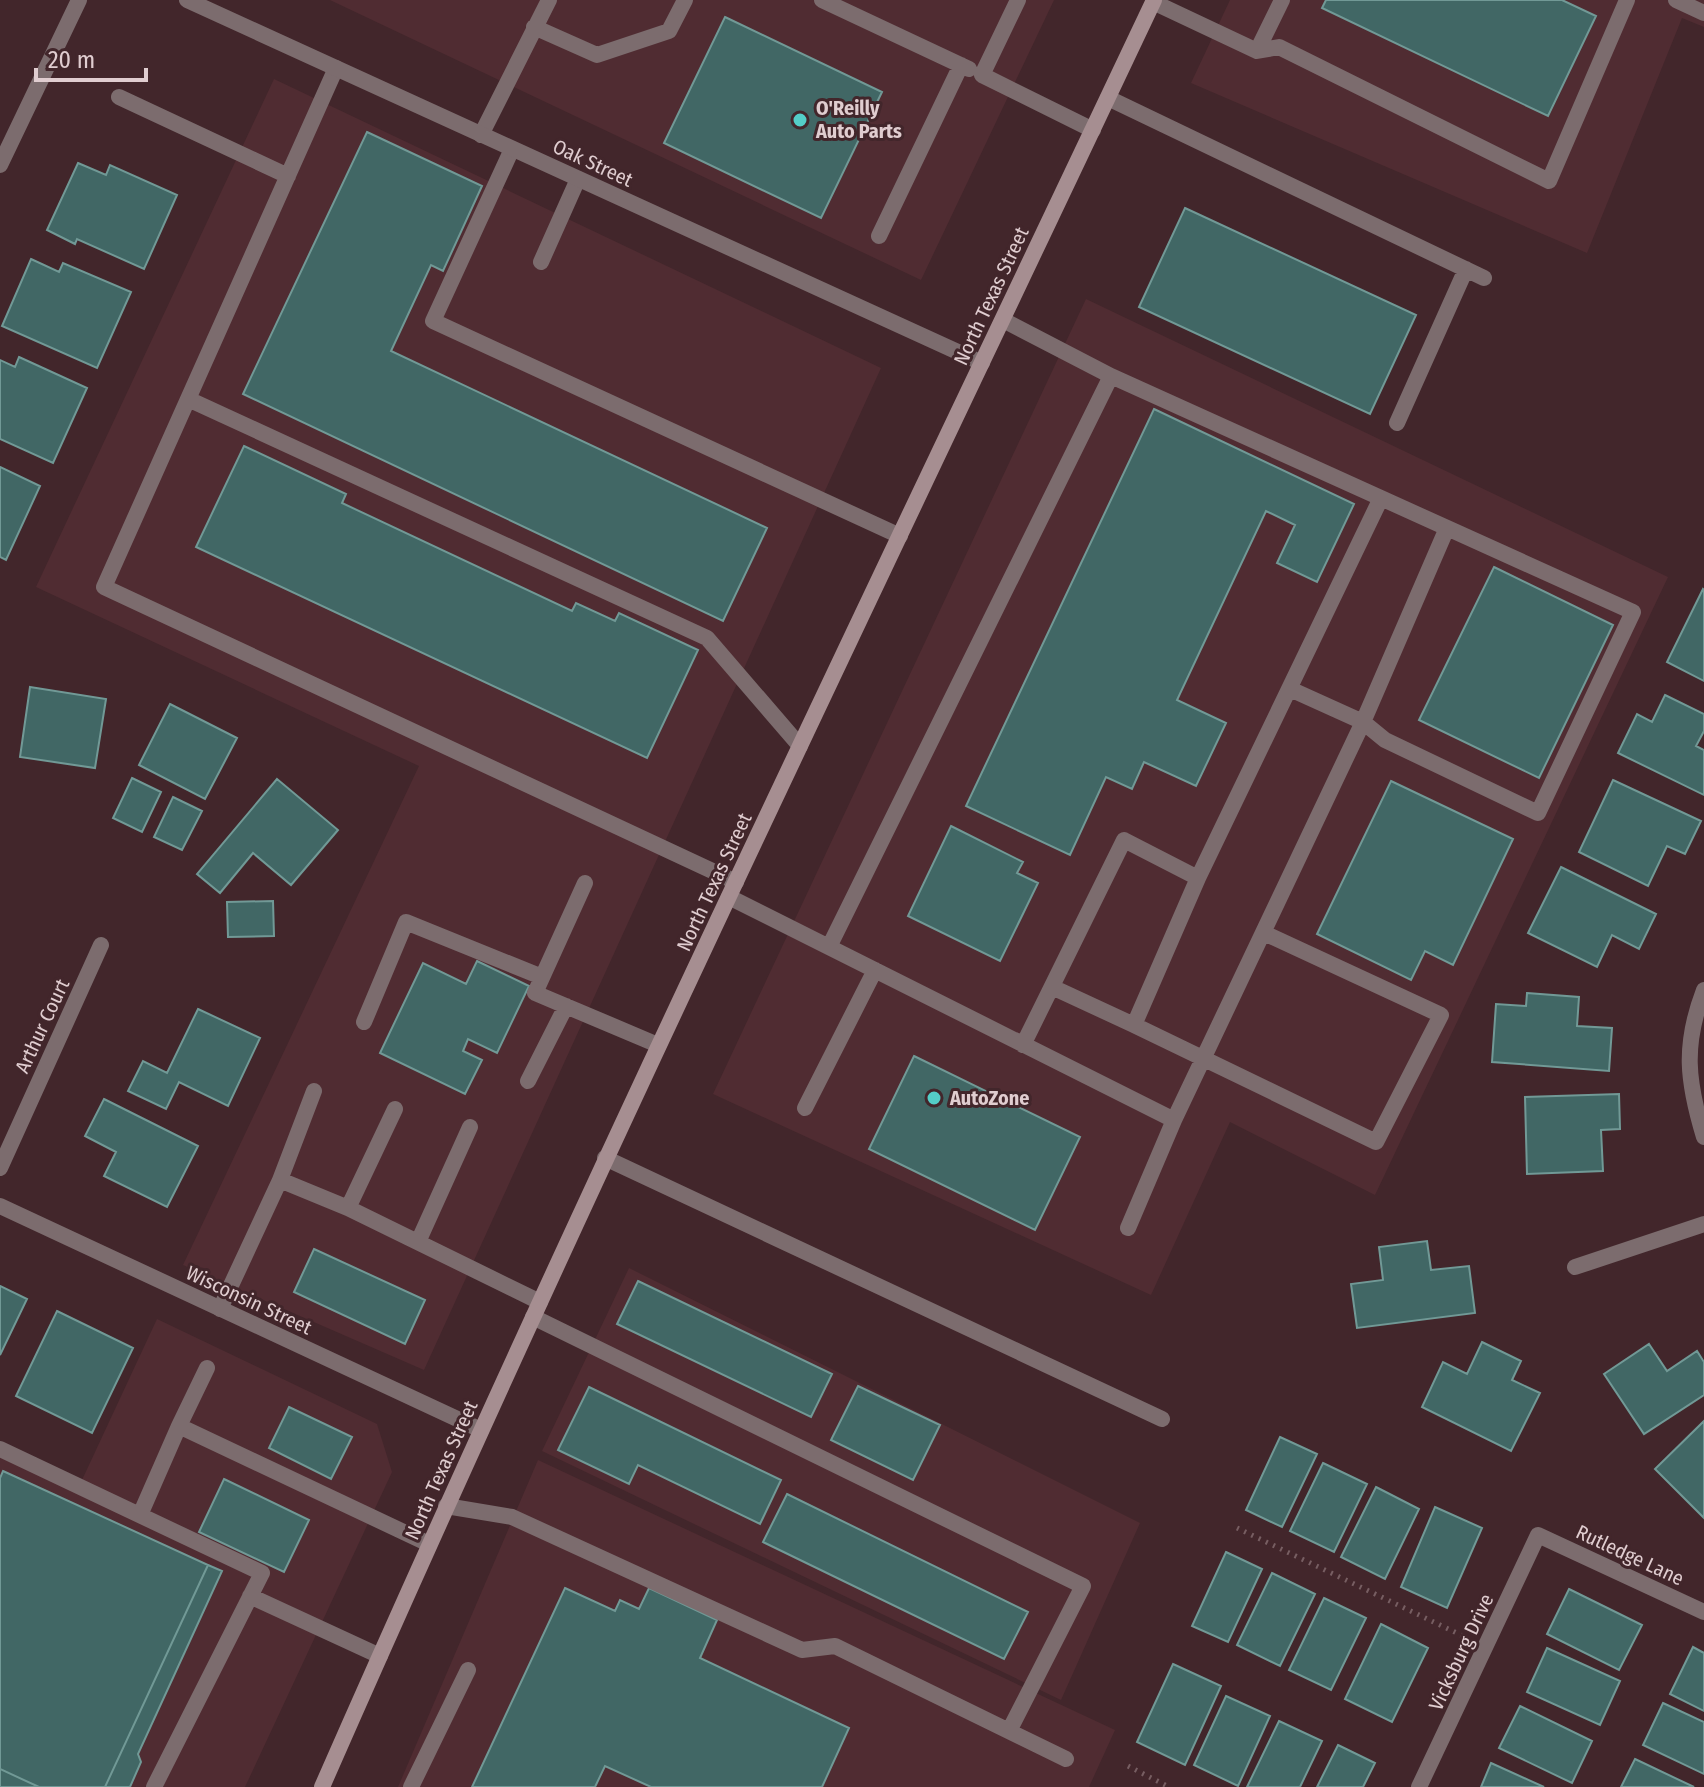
<svg xmlns="http://www.w3.org/2000/svg" width="1704" height="1787" font-family="'Fira Sans Condensed',sans-serif">
<rect width="100%" height="100%" fill="#42262b"/>
<path fill="#502c32" d="M330 0H1054L921 280Z
M1230 0H1704V27L1682 18 1587 253 1191 83Z
M274 79 881 368 424 1370 183 1265 419 766 36 587Z
M1086 299 1668 577 1375 1195 1230 1122 1151 1295 713 1094Z
M629 1268 1140 1523 1061 1700 542 1451Z
M157 1319 377 1424 392 1472 245 1787H0V1442L82 1480Z
M538 1460 1115 1730 1089 1787H398Z"/>
<path fill="#416765" stroke="#719996" stroke-width="2" d="M1326 0H1562L1596 16 1548 116 1322 8Z
M725 17 882 92 821 218 664 143Z
M367 132 482 186 443 271 431 265 391 351 767 528 723 621 243 394Z
M78 163 106 175 110 165 177 195 144 269 77 239 75 244 47 230Z
M1185 208 1416 315 1370 414 1139 307Z
M31 259 59 272 63 263 131 292 97 368 2 326Z
M19 357 87 388 53 463 0 439V360L15 367Z
M1154 409 1354 504 1317 582 1277 563 1295 525 1266 511 1177 700 1226 723 1196 786 1144 762 1132 789 1106 777 1070 855 966 806Z
M244 446 346 494 342 503 572 611 576 603 615 621 619 613 698 650 647 758 196 547Z
M0 467 40 486 6 560 0 557Z
M1494 567 1613 625 1539 778 1419 720Z
M1703 589 1704 590V681L1667 662Z
M30 687 106 699 95 768 20 757Z
M1665 695 1704 714V731L1696 746 1704 750V795L1618 753 1637 714 1652 722Z
M170 704 237 738 205 799 139 765Z
M132 778 161 792 142 832 113 818Z
M277 779 338 830 291 885 253 853 220 893 197 874Z
M1613 780 1701 821 1685 854 1667 846 1648 886 1579 852Z
M1391 781 1513 839 1453 965 1425 951 1411 980 1317 934Z
M173 797 202 811 182 850 154 837Z
M951 826 1023 862 1017 873 1038 883 1000 961 908 916Z
M1561 867 1656 914 1639 949 1612 935 1597 967 1528 933Z
M273 901 274 936 228 937 227 902Z
M477 961 529 986 497 1053 468 1039 463 1051 482 1060 465 1094 380 1053 423 963 466 984Z
M1527 993 1579 997 1577 1026 1612 1028 1609 1071 1492 1062 1496 1004 1526 1006Z
M198 1009 260 1038 228 1106 179 1082 166 1109 128 1091 143 1061 167 1073Z
M914 1056 1080 1137 1035 1230 869 1149Z
M1619 1094 1620 1129 1601 1130 1603 1171 1527 1174 1525 1097Z
M104 1099 198 1146 167 1207 104 1176 116 1152 85 1136Z
M1427 1241 1431 1270 1469 1266 1475 1313 1357 1328 1351 1284 1383 1280 1379 1247Z
M314 1249 425 1300 405 1344 294 1292Z
M638 1281 832 1374 811 1417 617 1324Z
M0 1286 27 1299 0 1355Z
M57 1311 133 1348 92 1433 16 1396Z
M1482 1342 1521 1361 1512 1380 1540 1393 1511 1451 1422 1407 1443 1362 1467 1374Z
M1649 1344 1667 1371 1697 1351 1704 1362V1395L1644 1434 1604 1374Z
M858 1386 940 1425 913 1480 831 1440Z
M589 1387 781 1480 760 1524 638 1465 629 1484 558 1450Z
M289 1407 352 1437 331 1479 269 1448Z
M1704 1421V1518L1655 1469Z
M1280 1437 1317 1454 1282 1527 1246 1510Z
M1323 1463 1367 1484 1334 1552 1290 1531Z
M3 1471 208 1565 105 1787H39L0 1769V1478Z
M224 1479 309 1520 284 1572 199 1532Z
M1376 1487 1419 1509 1385 1579 1341 1557Z
M787 1494 1028 1612 1004 1659 763 1542Z
M1435 1507 1482 1528 1447 1608 1401 1587Z
M1226 1552 1262 1569 1228 1642 1192 1626Z
M208 1565 222 1571 138 1754 141 1762 130 1787H105Z
M1272 1573 1315 1594 1280 1666 1237 1645Z
M565 1588 615 1611 620 1600 639 1609 649 1588 717 1620 700 1658 849 1728 822 1787H651L605 1766 595 1787H472Z
M1569 1589 1642 1625 1619 1670 1547 1634Z
M1324 1598 1366 1618 1331 1690 1289 1670Z
M1381 1624 1428 1648 1392 1722 1345 1699Z
M1693 1647 1704 1653V1711L1670 1694Z
M1547 1648 1620 1681 1600 1725 1527 1692Z
M1173 1664 1221 1686 1185 1765 1137 1742Z
M1226 1696 1270 1716 1238 1786 1194 1765Z
M1663 1703 1704 1722V1774L1643 1745Z
M1520 1706 1592 1741 1572 1783 1499 1748Z
M1279 1721 1322 1741 1300 1787H1247Z
M1338 1745 1375 1763 1363 1787H1317Z
M1635 1759 1694 1787H1621Z
M1491 1763 1544 1787H1481Z
M0 1769 39 1787H0Z"/>
<g fill="none" stroke-linecap="round" stroke-linejoin="round">
<path stroke="#775e62" stroke-width="5" stroke-dasharray="2 6" stroke-linecap="butt" d="M1237 1528 1463 1636
M1128 1766 1169 1787"/>
<path stroke="#7c6c6e" stroke-width="16" d="M822 0 969 69
M1018 0 982 75 1093 130
M1676 0 1704 13
M1153 2 1257 51 1279 47 1549 181 1627 0
M534 27 597 55 669 31 685 0
M1257 51 1282 0
M336 68 104 587 736 882
M119 97 288 176
M1108 98 1484 278
M481 135 549 0
M512 149 433 321 900 536
M879 236 961 65
M541 262 578 179
M1111 376 1633 612 1538 813 1385 740 1363 722 1174 1120
M188 399 707 638 800 746
M1397 423 1466 269
M1290 689 1363 722 1447 528
M585 883 535 993 658 1045
M729 897 1174 1120 1128 1228
M829 947 1111 376 1003 320
M1052 987 1134 1025 1198 878
M364 1022 406 922 542 977
M1134 1025 1376 1142 1441 1015 1264 933
M1023 1045 1124 840 1198 878 1381 498
M528 1081 566 1006
M805 1108 875 970
M605 1158 1162 1419
M280 1180 314 1091
M348 1208 395 1109
M418 1242 470 1127
M220 1309 280 1180 348 1208 540 1302
M533 1317 1083 1586 1009 1731
M179 1426 207 1368
M0 1449 262 1573 154 1787
M446 1506 512 1517 802 1650 835 1646 1066 1759
M140 1515 179 1426 429 1544
M250 1596 380 1656
M411 1787 468 1670"/>
<path stroke="#7c6c6e" stroke-width="16" d="M187 0 982 363
M0 165 79 0
M1704 990C1683 1045 1687 1081 1704 1137
M0 1168 101 945
M0 1206 481 1430
M1575 1267 1704 1224
M1419 1787 1538 1535 1704 1612"/>
<path stroke="#a68e91" stroke-width="16" d="M322 1787C586 1185 873 594 1154 0"/>
</g>
<g fill="#54cdc7" stroke="#42262b" stroke-width="3">
<circle cx="800" cy="120" r="8"/>
<circle cx="934" cy="1098" r="8"/>
</g>
<g text-anchor="middle" stroke-width="6" stroke-linejoin="round" paint-order="stroke">
<g font-size="20" font-weight="bold" fill="#e0cdd0" stroke="#42262b" text-anchor="start">
<text x="816" y="115">O'Reilly<tspan x="816" dy="23">Auto Parts</tspan></text>
<text x="950" y="1105">AutoZone</text>
</g>
<g font-size="20" fill="#e0cdd0" stroke="#42262b">
<text transform="translate(593 163) rotate(25)" y="7">Oak Street</text>
<text transform="translate(991 296) rotate(-65)" y="7">North Texas Street</text>
<text transform="translate(714 882) rotate(-65)" y="7">North Texas Street</text>
<text transform="translate(42 1026) rotate(-65)" y="7">Arthur Court</text>
<text transform="translate(249 1300) rotate(25)" y="7">Wisconsin Street</text>
<text transform="translate(441 1470) rotate(-66)" y="7">North Texas Street</text>
<text transform="translate(1630 1555) rotate(25)" y="7">Rutledge Lane</text>
<text transform="translate(1461 1652) rotate(-65)" y="7">Vicksburg Drive</text>
</g>
</g>
<path d="M36 68v12h110v-12" fill="none" stroke="#e0cdd0" stroke-width="4"/>
<text x="48" y="68" font-size="24" fill="#e0cdd0" stroke="#42262b" stroke-width="6" paint-order="stroke">20 m</text>
</svg>
